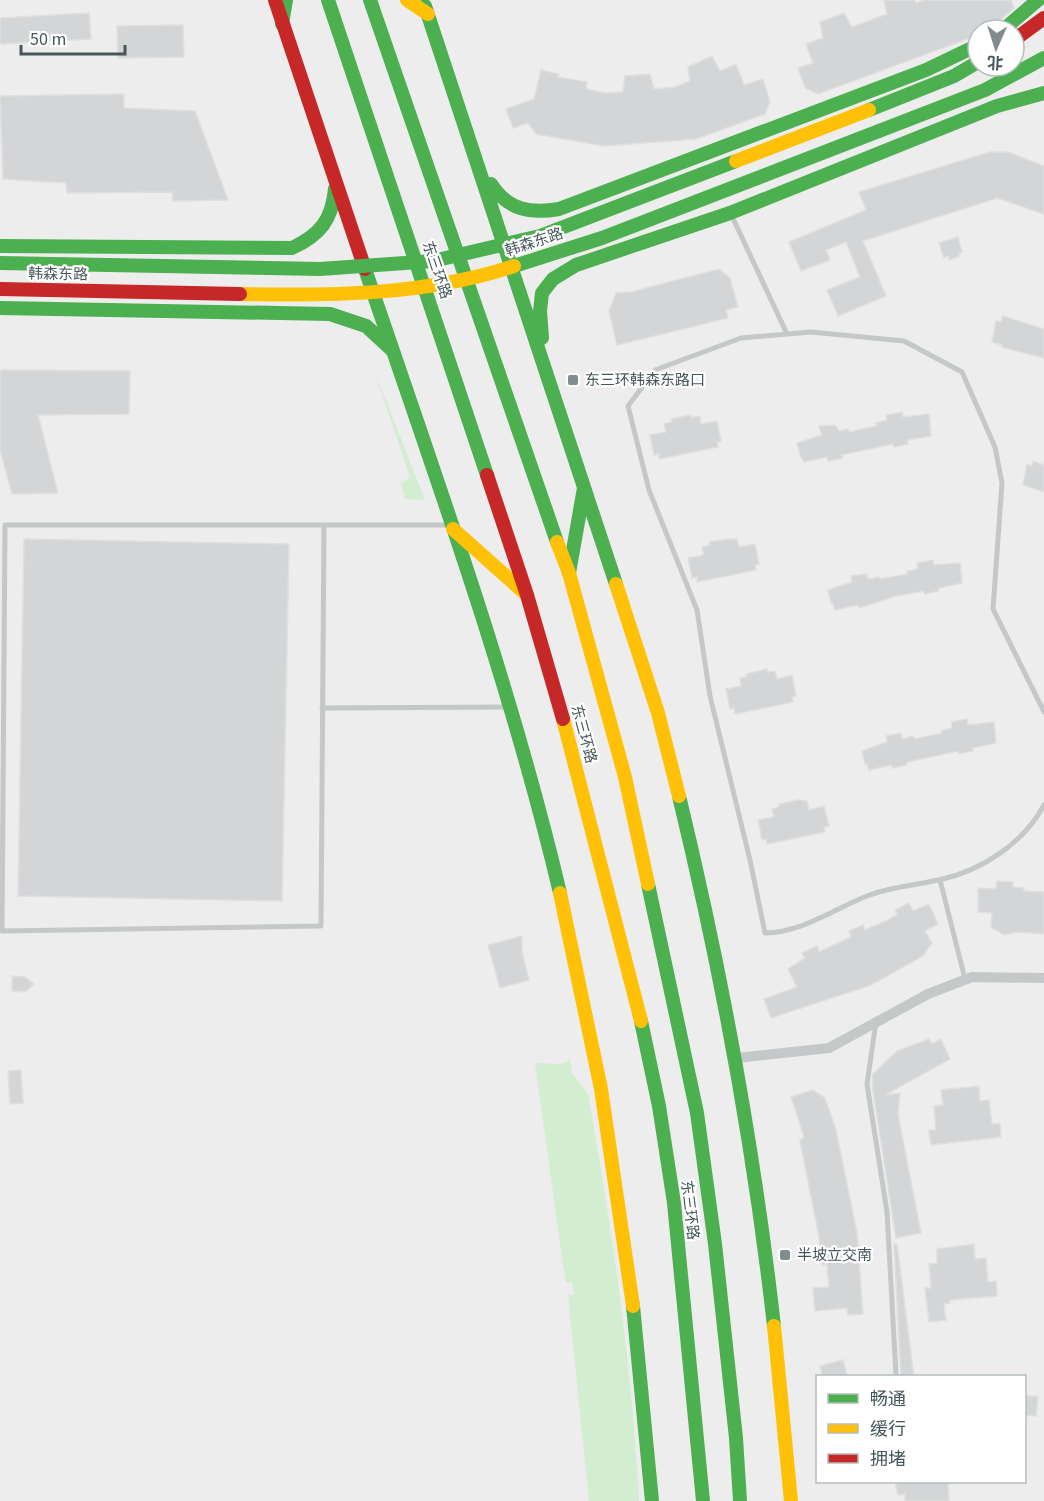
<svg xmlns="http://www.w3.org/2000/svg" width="1044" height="1501" font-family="'Source Sans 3','Noto Sans SC',sans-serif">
<rect width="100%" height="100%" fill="#eeeded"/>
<path fill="#d2edd0" d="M374 370 425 500 405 499 401 484 410 477Z
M570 1060 572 1073 588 1094C612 1229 632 1364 639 1501H589L568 1295 574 1294 572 1282H566L563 1265 535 1063 559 1064Z"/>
<path fill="#d3d5d6" stroke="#dfdfe0" stroke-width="1.5" d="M884 0H915L916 3 925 0H1011L1014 8 997 23 994 29 978 30V35L818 94 805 88 798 68 813 63 806 44 823 38 820 22 844 13 852 27 887 14Z
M89 13 91 39 0 44V18Z
M183 25 184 57 118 58 117 26Z
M712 56 720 71 736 64 744 85 763 79 770 102 765 114 696 139 604 146 536 134 528 123 513 128 506 109 534 99 541 70 559 74 558 77 587 82 586 89 605 93 623 92 625 76 650 74 654 89 675 87 690 81 688 67Z
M124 94V108L195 111 228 200 173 201 172 192 67 193 66 183 3 179 0 96Z
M990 152H1008L1044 166V214L997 198 863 241 886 296 838 316 827 290 860 277 846 242 826 250 830 260 801 271 789 242 866 210 859 192Z
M958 237 962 252 959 253 960 256 949 260 948 256 944 258 939 243Z
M719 269 730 278 738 307 726 310 728 318 617 345 609 311 616 293 631 292Z
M1003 316 1044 329V358L1002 347V345L992 342 996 321 1001 322Z
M0 370 130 371 129 414 38 415 58 493 12 494 0 450Z
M902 412 903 417 929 414 931 436 908 440V444L894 447 893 444 841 455 843 458 828 461 827 457 804 462 800 455 797 443 822 435 819 426 835 425 839 431 848 429 849 432 877 426 876 423 887 420 886 415Z
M691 415 692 418 699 416 701 424 717 421 721 441 717 442 718 447 659 459V454L654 455 650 435 666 432 664 424 672 422 671 419Z
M1033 461 1044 465V492L1023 485 1027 464 1032 466Z
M24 539 289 544 282 901 18 896Z
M730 539H737L739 547 755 544 759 564 755 565 756 570 697 582V577L692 578 688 558 704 555 702 547 710 545 709 542Z
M933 560 934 565 960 563 962 583 939 588V591L925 594 924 591 896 596 859 608 858 605 835 610 833 603H831L828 590 852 582 851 576 867 574 868 579 879 577 880 579 908 574 907 571 918 569 917 563Z
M767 669 768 672 775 671 777 679 792 675 796 696 792 697 793 702 735 714 734 708 730 709 726 689 741 686 740 678 747 677 746 674Z
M967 719 968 725 994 722 996 743 972 748 973 751 959 754 958 751 907 762V765L892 768V765L869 770 867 763 865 764 862 751 887 742 886 736 901 733 902 739 913 736 914 739 942 733 941 731 952 728 951 722Z
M798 800 807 801 809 810 824 806 829 826 824 827 825 832 767 844 766 839 762 840 758 820 774 817 772 809 779 807V804Z
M997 881 1013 882V887L1024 888V891L1044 892V934L1017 932 1004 935 991 927 992 913 978 912V888L996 889Z
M909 903 913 911 929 904 938 924 925 931 932 943 923 956 871 985 771 1018 764 999 797 987 788 969 805 958 802 953 817 946 819 952 851 937 849 931 863 925 865 930 888 920 897 915 895 910Z
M522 936V952L529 980 500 988 488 945Z
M12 976 25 977 34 984 25 992 12 991Z
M929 1039 932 1044 941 1039 950 1059 885 1095 900 1093 898 1114 921 1233 896 1238 872 1084 873 1074 897 1051Z
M21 1070 23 1103 10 1104 8 1071Z
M979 1086 980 1101 989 1100 992 1124 1000 1123 1001 1137 931 1145 929 1130H936L934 1106 943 1105 941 1090Z
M813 1090 825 1098 836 1130 857 1233 863 1314 848 1315 847 1308 815 1311 813 1288 829 1287 827 1265H822L819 1237 800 1141 804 1137 791 1097Z
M894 1244H897L914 1377H901Z
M974 1244 975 1259 986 1258 988 1282 996 1281 997 1296 950 1300V1303L944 1304 946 1320 929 1322 925 1288H931L929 1264 937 1263V1249Z
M843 1360 847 1377H823L820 1366Z
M1024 1395 1038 1397 1036 1416 1024 1415Z
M895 1482H948L949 1501H905V1494L898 1495Z"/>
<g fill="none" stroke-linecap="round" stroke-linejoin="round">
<path stroke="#c4c8c9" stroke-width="5" d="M731 214 787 334
M324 525 321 926 2 931 5 525H449
M322 708 508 707
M1044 712 993 609 1002 483 995 447 962 372 904 341 811 332 741 338 655 370 628 406 649 490 697 610 710 696 750 860 765 933C801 933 834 909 867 896 889 887 916 885 939 880 981 871 1024 843 1044 805
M940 880 965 979
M876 1022 867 1084 887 1212 896 1375"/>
<path stroke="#c4c8c9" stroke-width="10" d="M737 1058 829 1048 928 994 972 977 1044 978"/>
<path stroke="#4caf50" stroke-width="14" d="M328 0 487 475
M370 0 557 542
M425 6 616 584
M282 24 286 0
M1003 30 1038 0
M869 110 954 76 978 62
M879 131 985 90 1044 58
M491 184C508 210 530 214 559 209L926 70 978 45
M0 246 292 248C320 235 332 220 335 189
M365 269C435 475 510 681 560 893
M0 308 330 314 366 326 391 349
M542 338 540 311 542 293 553 279 576 265 730 213 997 106 1044 93
M569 573 584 488
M679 796C721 970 754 1148 774 1326
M648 884 697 1113 715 1244 736 1438 740 1501
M641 1021 659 1106 674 1203 703 1501
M633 1306 652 1501"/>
<path stroke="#ffc107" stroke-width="14" d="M407 0 428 14
M453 529 527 595
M557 542 569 573 625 777 648 884
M616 584 658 713 679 796
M563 719 641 1021
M560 893 601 1089 633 1306
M774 1326 791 1501"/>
<path stroke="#c62828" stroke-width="14" d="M275 0 365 269
M1014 40 1044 18
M487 475 527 595 563 719"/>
<path stroke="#4caf50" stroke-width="14" d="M0 263 320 269 433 261 540 236 736 161
M514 266 602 238 879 131"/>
<path stroke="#ffc107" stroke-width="14" d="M736 161 869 110
M240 294C332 296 426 295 514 266"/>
<path stroke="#c62828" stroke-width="14" d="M0 289 240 294"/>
</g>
<g fill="#808c8d" stroke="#fff" stroke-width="2">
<rect x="567" y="374" width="12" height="12" rx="3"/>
<rect x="779" y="1249" width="12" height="12" rx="3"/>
</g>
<g text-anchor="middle" stroke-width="4.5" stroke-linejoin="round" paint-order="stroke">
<g font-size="15" fill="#455759" stroke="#fff">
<text transform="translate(534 242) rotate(-18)" y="5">韩森东路</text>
<text transform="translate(437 270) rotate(71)" y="5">东三环路</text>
<text transform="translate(58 274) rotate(1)" y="5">韩森东路</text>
<text transform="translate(584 734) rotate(75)" y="5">东三环路</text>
<text transform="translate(690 1210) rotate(83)" y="5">东三环路</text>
</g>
<g font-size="15" fill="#455759" stroke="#fff" text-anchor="start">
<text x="585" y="385">东三环韩森东路口</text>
<text x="797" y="1260">半坡立交南</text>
</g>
</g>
<rect x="816" y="1375" width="210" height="108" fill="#ffffff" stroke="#b5bcbd" stroke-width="1.5"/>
<rect x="828" y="1394" width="30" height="9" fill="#4caf50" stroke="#b5bcbd" stroke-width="1.5"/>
<text x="870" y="1405" font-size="18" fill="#455759">畅通</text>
<rect x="828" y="1424" width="30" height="9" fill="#ffc107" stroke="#b5bcbd" stroke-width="1.5"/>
<text x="870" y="1435" font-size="18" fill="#455759">缓行</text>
<rect x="828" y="1454" width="30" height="9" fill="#c62828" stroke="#b5bcbd" stroke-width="1.5"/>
<text x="870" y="1465" font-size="18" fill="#455759">拥堵</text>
<g transform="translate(996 48) rotate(183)"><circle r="28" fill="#ffffff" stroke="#b5bcbd" stroke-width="1.5"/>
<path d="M0-4.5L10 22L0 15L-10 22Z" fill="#808c8d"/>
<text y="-9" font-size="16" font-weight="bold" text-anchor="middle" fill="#455759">北</text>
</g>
<path d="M21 45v9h104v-9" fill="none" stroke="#455759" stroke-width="3"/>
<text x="30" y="45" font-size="18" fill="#455759" stroke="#ffffff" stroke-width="4.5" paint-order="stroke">50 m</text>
</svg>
